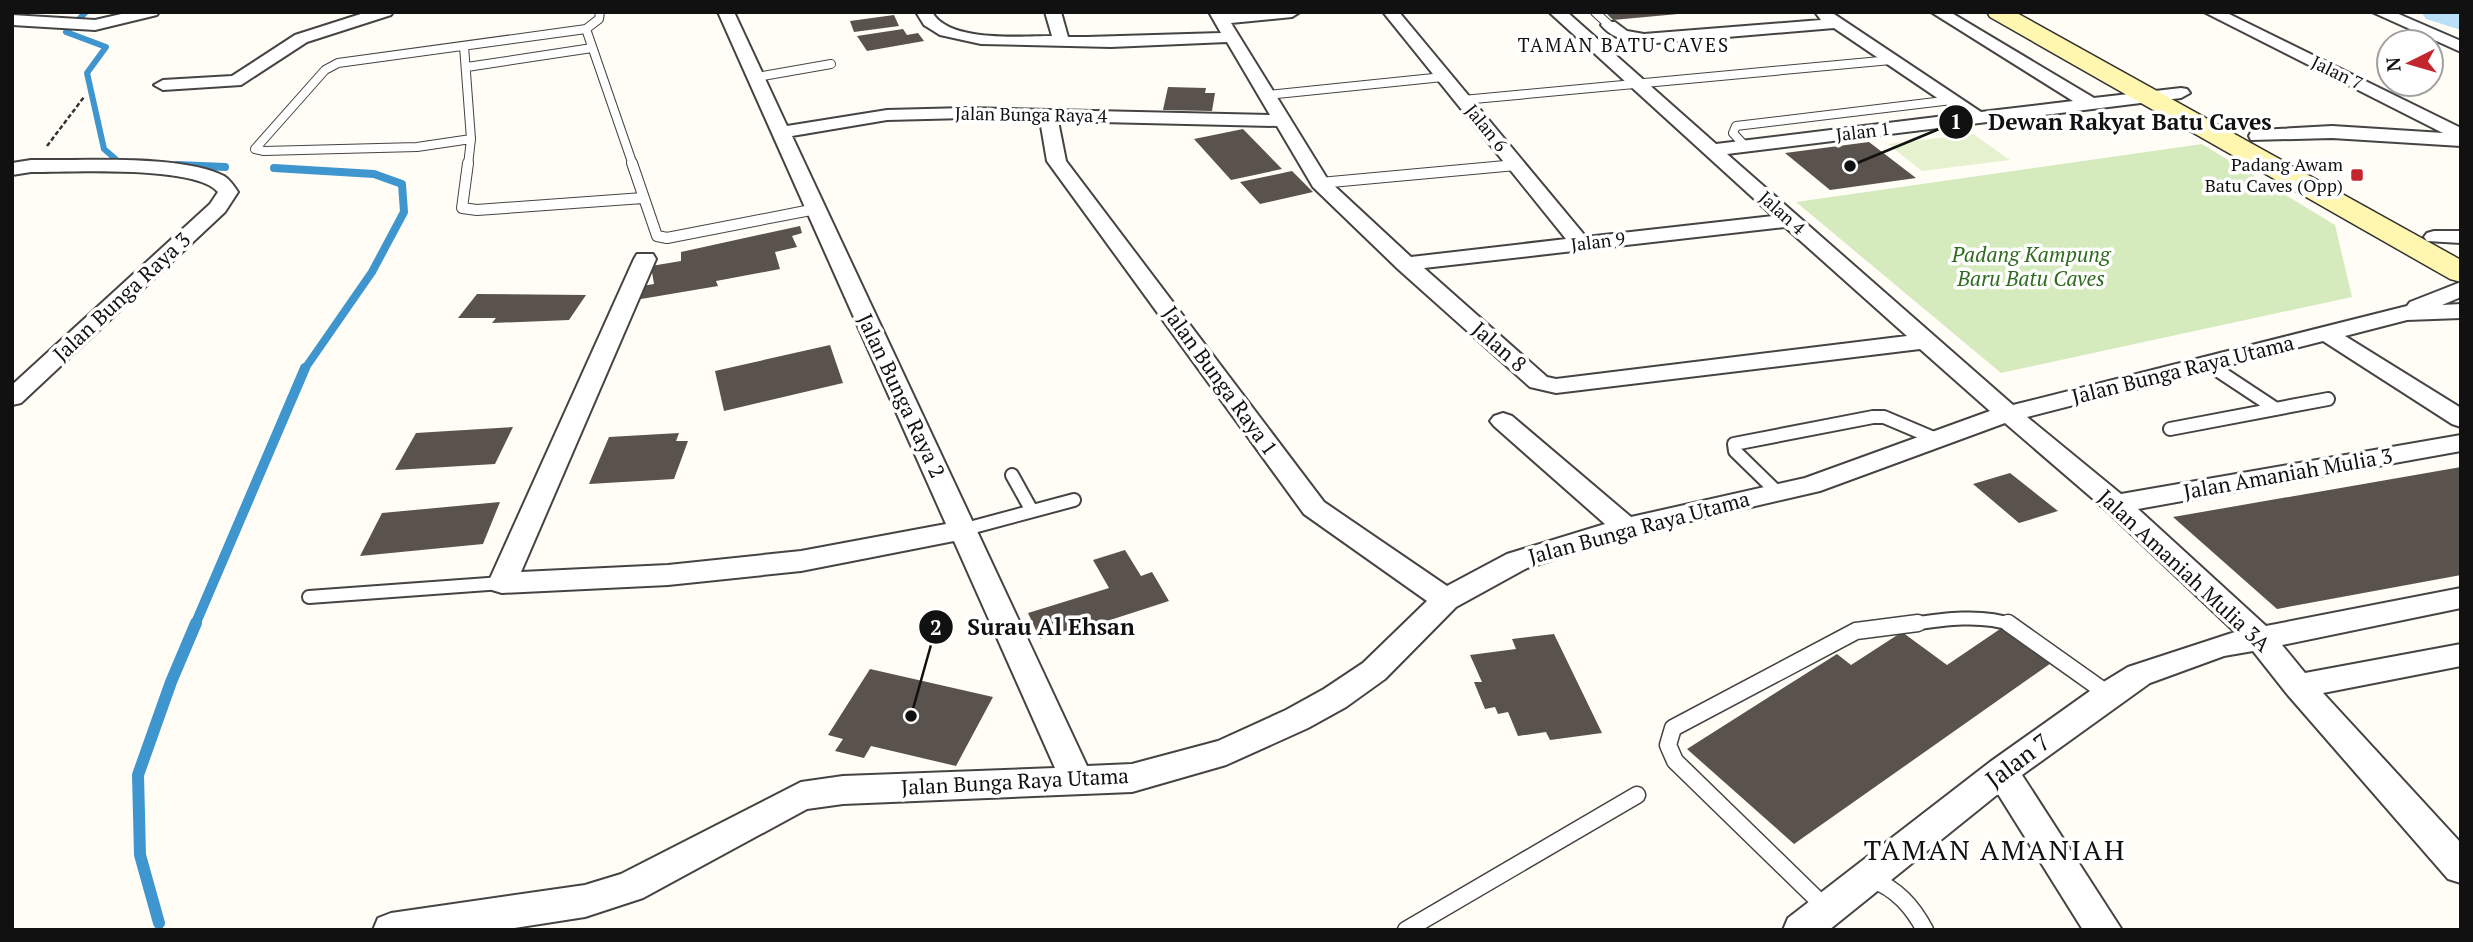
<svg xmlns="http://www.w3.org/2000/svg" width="2473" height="942" font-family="'PT Serif',serif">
<rect width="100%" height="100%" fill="#fffdf5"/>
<path fill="#d5ebbd" d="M2202 144 2335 225 2352 297 2001 373 1796 202Z"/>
<path fill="#e6f2cf" d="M1973 134 2010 160 1922 171 1888 144Z"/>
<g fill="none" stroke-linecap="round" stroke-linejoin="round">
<path stroke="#3f96cf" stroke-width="6" d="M86 12 66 32 106 47 87 73 104 149 119 162 127 163"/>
<path stroke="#3f96cf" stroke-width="8" d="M177 165 225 167
M274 168 374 174 402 184 404 212 372 272 304 370"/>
<path stroke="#3f96cf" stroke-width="10" d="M195 625 305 368"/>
<path stroke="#3f96cf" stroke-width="12" d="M159 923 140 855 138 775 171 682 196 623"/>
<path fill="#b9e0f7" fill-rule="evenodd" d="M2421 12H2461V30L2426 19Z"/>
</g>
<path fill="#5a524d" d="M1605 12H1678V14L1613 20Z
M894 15 899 26 854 32 850 21Z
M903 29 907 35 918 33 924 41 867 51 857 36Z
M1168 87 1206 88 1205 93H1215L1212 111 1163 110Z
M1243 129 1282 169 1231 180 1194 139Z
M1869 142 1916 178 1830 190 1785 153Z
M1292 171 1313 192 1260 204 1240 182Z
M800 226 802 233 792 236 797 247 775 252 780 269 716 281 718 286 641 299 642 286 654 284 651 266 681 261V252Z
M477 294 586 295 569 320 492 323 496 318H458Z
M830 345 843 383 724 411 715 371Z
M513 427 495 464 395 470 416 433Z
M679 433 676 441H688L674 479 589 484 609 437Z
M2461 467V575L2277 609 2173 517Z
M2010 473 2058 511 2019 523 1973 484Z
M500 502 483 544 360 556 382 513Z
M1125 550 1141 576 1152 572 1169 601 1070 633 1068 630 1040 639 1028 613 1109 588 1093 560Z
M2003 627 2054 661 1794 844 1687 749 1837 654 1851 665 1902 632 1947 665Z
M1554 634 1602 733 1550 740 1546 732 1518 736 1508 712 1498 714 1495 707 1485 709 1474 682H1482L1470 655 1516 649 1512 639Z
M870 669 993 697 956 766 871 746 864 758 835 751 843 739 828 735Z"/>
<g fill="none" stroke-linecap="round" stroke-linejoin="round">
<g stroke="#444" stroke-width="10">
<path id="lane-far3" d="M1595 12 1609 25
M586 29 633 165
M464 46 471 139 468 165
M467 67 592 48
M757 77 831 64
M1267 95 1443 77
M1463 100 1891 60
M471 139 417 147 264 151 255 149 325 70 338 63 586 29 599 19 600 12
M1745 146 1733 133 1736 126 1952 100"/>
</g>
<g stroke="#444" stroke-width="12">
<path id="lane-far2" d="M468 163 462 208 477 210 643 198
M632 163 657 236 667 238 816 209
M1320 183 1516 165
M2208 364 2217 370"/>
</g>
<g stroke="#444" stroke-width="16">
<path id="lane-far1" d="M2214 368 2276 409
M2170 429 2328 399
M1012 475 1032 511
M1778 493 1735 451 1734 444 1873 417H1884L1936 439
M962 530 1074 500
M309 597 502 583
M1905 625C1939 620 1980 613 2013 625"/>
</g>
<g stroke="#444" stroke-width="19">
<path id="lane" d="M2008 623 2108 694
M1871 879C1897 889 1912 906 1925 930
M1827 909 1675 761 1668 745 1673 728 1856 631 1918 623
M1406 930 1637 795"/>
</g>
<g stroke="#444" stroke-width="4">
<path id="street" d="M130 12H159L157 15 95 30 12 25V15L95 20Z
M367 12H393L391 15 307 42 241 85 163 90 154 85 163 80 232 76 295 35Z
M718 12H734L787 126 887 110 966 108 1270 115 1227 42 1111 47 981 44 940 35 924 25 916 12H932C949 43 1021 36 1052 36L1045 12H1061L1068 37H1087L1221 33 1209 12H1300L1292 17 1231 23 1328 180 1411 257 1566 239 1383 12H1399L1586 237 1773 216 1549 12H1567L1716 144 1961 114 1834 28 1644 44C1627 41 1613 39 1601 25L1603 22H1615L1627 31 1644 34 1821 20 1815 12H1831L1981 112 2073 101 1931 12H1950L2094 98 2181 88 2187 89 2190 93 2181 98 1727 154 2013 405 2407 306 2410 302 2461 282V297L2442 305 2461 304V318L2407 320 2345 336 2461 408V427L2452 424 2323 341 2027 417 2121 494 2461 435V451L2138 509 2266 626 2461 588V608L2282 645 2305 673 2461 644V666L2323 693 2461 843V883L2448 879 2287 694 2253 651 2224 656 2150 683 2022 775 2122 930H2083L1998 794 1829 930H1783L1788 918 1990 762 2097 686 2128 667 2235 632 2106 510 2005 423 1820 491 1630 535 1527 568 1456 607 1385 679 1346 707 1308 728 1226 765 1132 792 843 804 807 809 643 898 585 917 502 930H373L378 918 391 913 585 885 621 874 801 782 843 776 1055 768 954 541 801 571 668 585 502 593 492 590 488 583 634 259 637 254H653L656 259 521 572 668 565 801 551 946 524ZM966 118 1040 120 1047 161 1304 514 1427 601 1363 663 1324 689 1286 710 1218 741 1132 764 1087 766 792 136 887 120ZM1058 121 1277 126 1313 187 1398 269 1530 387 1556 393 1920 349 1990 411 1805 478 1631 517 1512 416 1503 413 1494 416 1490 421 1494 426 1605 524 1507 554 1447 586 1324 502 1066 161ZM1785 227 1907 336 1556 379 1547 377 1424 268Z
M2204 12H2225L2461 128V146L2332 138 2251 140 2249 136 2251 132 2258 130 2332 126 2443 133Z
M2372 12H2394L2461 41V52Z
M31 160C81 161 181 154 224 176 230 180 234 186 238 192L225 212 21 403 12 405V385L210 204 218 192C196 165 69 172 31 172L12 175V163Z
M2434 231H2461V243L2427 241 2424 237 2427 233Z"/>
</g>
<g stroke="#333" stroke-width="3">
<path id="secondary" d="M1987 12H2015L2461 260V282L2450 279 1990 17Z"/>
</g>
<path stroke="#333" stroke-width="2.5" stroke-dasharray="4.5 2.5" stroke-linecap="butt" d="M47 146 84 97"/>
<use href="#lane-far3" stroke="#fff" stroke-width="8"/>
<use href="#lane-far2" stroke="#fff" stroke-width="10"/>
<use href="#lane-far1" stroke="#fff" stroke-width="12"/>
<use href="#lane" stroke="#fff" stroke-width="16"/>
<use href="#street" fill="#fff" fill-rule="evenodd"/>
<use href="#secondary" fill="#fff6b0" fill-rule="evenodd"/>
</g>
<rect fill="#c4262e" stroke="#fff" stroke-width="2.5" x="2350" y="168" width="14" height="14" rx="3.5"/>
<g text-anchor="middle" stroke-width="7" stroke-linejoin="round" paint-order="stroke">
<g font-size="18" fill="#111" stroke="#fff">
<text transform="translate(2337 73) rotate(26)" y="6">Jalan 7</text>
<text transform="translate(1031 115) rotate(1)" y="6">Jalan Bunga Raya 4</text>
<text transform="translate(1486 128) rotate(51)" y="6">Jalan 6</text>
<text transform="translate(1863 132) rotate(-7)" y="6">Jalan 1</text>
<text transform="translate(1782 213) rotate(42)" y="6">Jalan 4</text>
<text transform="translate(1598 242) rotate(-7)" y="6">Jalan 9</text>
</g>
<g font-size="18" fill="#111" stroke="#fff" text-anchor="end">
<text x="2343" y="171">Padang Awam<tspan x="2343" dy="21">Batu Caves (Opp)</tspan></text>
</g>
<g font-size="19" letter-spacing="2" fill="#111" stroke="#fff">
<text x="1624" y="52">TAMAN BATU CAVES</text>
</g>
<g font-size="21" font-style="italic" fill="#2f6b1f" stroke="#fff">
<text x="2031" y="262">Padang Kampung<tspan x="2031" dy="24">Baru Batu Caves</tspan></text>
</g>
<g font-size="21" fill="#111" stroke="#fff">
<text transform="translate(122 297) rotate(-43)" y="7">Jalan Bunga Raya 3</text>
<text transform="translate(1499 347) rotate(41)" y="7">Jalan 8</text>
<text transform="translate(2183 370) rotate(-14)" y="7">Jalan Bunga Raya Utama</text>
<text transform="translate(1220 381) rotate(54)" y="7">Jalan Bunga Raya 1</text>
<text transform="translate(901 396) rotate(65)" y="7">Jalan Bunga Raya 2</text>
<text transform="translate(2288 474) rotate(-10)" y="7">Jalan Amaniah Mulia 3</text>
<text transform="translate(1639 528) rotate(-15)" y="7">Jalan Bunga Raya Utama</text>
<text transform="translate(2184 571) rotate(43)" y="7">Jalan Amaniah Mulia 3A</text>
<text transform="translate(1015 782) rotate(-3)" y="7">Jalan Bunga Raya Utama</text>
</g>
<g font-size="24" fill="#111" stroke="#fff">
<text transform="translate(2018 761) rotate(-37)" y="8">Jalan 7</text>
</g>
<g font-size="28" letter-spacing="2" fill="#111" stroke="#fff">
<text x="1995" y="860">TAMAN AMANIAH</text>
</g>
</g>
<path fill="none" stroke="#111" stroke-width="2.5" d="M1850 166L1956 122M911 716L936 627"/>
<g fill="#111" stroke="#fff" stroke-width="2.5">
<circle cx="1850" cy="166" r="7"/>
<circle cx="911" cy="716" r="7"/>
<circle cx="1956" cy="122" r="18"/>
<circle cx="936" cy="627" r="18"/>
</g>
<g font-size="21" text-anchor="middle" font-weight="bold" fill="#fff">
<text x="1956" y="129">1</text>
<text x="936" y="635">2</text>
</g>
<g font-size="23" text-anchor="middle" font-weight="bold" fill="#111" stroke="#fff" stroke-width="7" stroke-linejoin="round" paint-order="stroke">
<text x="2130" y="130">Dewan Rakyat Batu Caves</text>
<text x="1051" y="635">Surau Al Ehsan</text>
</g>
<rect width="2473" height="942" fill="none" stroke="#111111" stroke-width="28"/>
<g transform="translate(2410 63) rotate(265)"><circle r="33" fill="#ffffff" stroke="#a0a0a0" stroke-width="2"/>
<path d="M0-5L12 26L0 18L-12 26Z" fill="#c4262e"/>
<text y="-10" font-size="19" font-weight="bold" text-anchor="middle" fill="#111111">N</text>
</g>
</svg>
